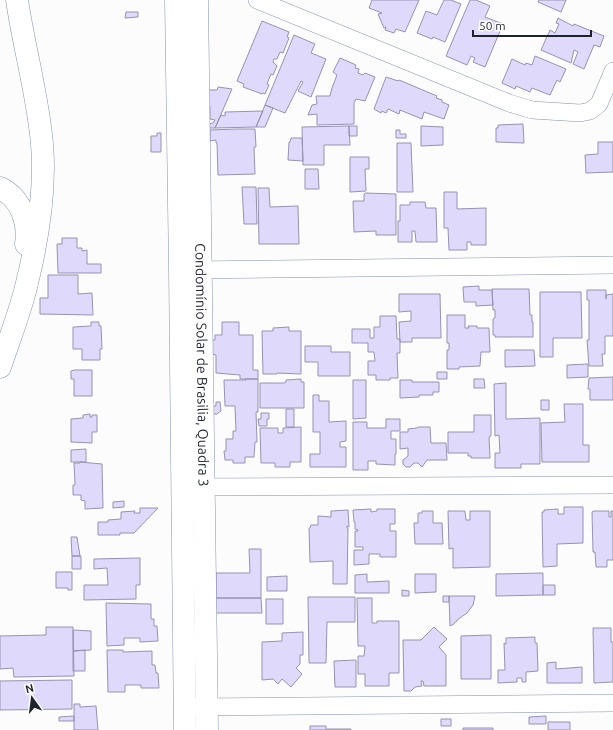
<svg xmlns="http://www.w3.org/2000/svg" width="613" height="730" font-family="Ubuntu,sans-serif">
<rect width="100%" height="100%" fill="#fcfcfc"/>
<path fill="#dfdafc" stroke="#9792b0" d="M372 0H419L405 32 396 29 394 33 385 30 386 27 384 28 378 14 382 13 369 8Z
M444 0H451L461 4 445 42 433 37 432 39 417 33 426 11 437 15Z
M470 0H476L490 6 485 17 503 24 485 67 473 62 475 58 471 56 467 65 446 56Z
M539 0H566L561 12 538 2Z
M126 12H138V17L125 18Z
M558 18 573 26 574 24 604 36 600 47 594 45 584 69 573 64 578 52 574 50 571 63 541 50 550 30 555 33 559 24 556 23Z
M262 21 289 32 287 37 289 38 283 53 280 52 277 59H274L273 62 277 66 273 75 271 74 267 84 269 85 265 94 263 93 262 94 243 87 244 84 237 81Z
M294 35 315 44 311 53 326 59 311 97 298 91 303 82 301 81 285 113 265 105Z
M535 56 566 69 560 82 557 80 550 95 532 88 530 92 516 86 515 89 502 83 512 59 525 65 526 63 532 65Z
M340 58 356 65 355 68 359 69 358 73 363 75 365 73 375 77 365 101 356 99 354 103V124L317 125V114L308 115 312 105 317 104 316 96H330L332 88 337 75 333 72Z
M386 77 398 81 399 80 437 96 436 98 442 100V102L449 105 444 119 424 112 422 119 400 110 399 114 388 109 386 113 382 111 381 113 374 109Z
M218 87 232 89 215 128H209V124L213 123 215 120 210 119V106H208V90H217Z
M265 105 273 108 265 127H256Z
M263 111 256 127 215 128 221 115 225 116V112Z
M523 124 524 143 496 142V128H498V125Z
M348 126H349L350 145H324V165H303L302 127Z
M349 126H357V136H349Z
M421 126 443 127V145L421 146Z
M237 129H255L256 147H254L255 174 218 175 217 143H216V140L210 141V130Z
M396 130H400V134H406V138H396Z
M157 133H161V152H151V136H157Z
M291 138H302L303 161 288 160 289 142H290Z
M598 142H613V172L586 173 585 155 598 154Z
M397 143H411L413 192H397Z
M350 157H369V169H365L366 191 350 192Z
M305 169H318L319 189H305Z
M242 187H256L257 224H244Z
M258 188H269L270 207 298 206 299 244H259Z
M444 192H457V209L486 208V245H471V242H467V250H449L448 228H444Z
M365 193 396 194V235H376V231L354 232 353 201H364V195Z
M410 202H425L426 208H436L437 242H416L415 231H412V242H398V221H400V205H410Z
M62 238H77V248H82V251L87 250V264H101V273H58L57 244H62Z
M48 275H78V294L92 293 93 315 40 314V298H48Z
M479 286V290H492L493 305 476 306V302H464L463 287Z
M492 289H529L530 315H532V322H533V337H495V335H493V319L495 318V310H493Z
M587 290H606V299V295L613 294V336H605V354H602L603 366H589L587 340H589V300H587Z
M540 292H581L582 338H553V357H540Z
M399 294H440L441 338H412V342H400L399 322 411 321V311L399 312Z
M447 315H465V328H469L468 326H477V328H489L490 352H481L480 366 459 367V369H447V350H449V343H447Z
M380 316H396L397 339H400V353H397L398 378H390V380H376V375H368V361H375L374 352H368V343H352V329H370V338H374V327H380Z
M91 322H99V326H101L102 349H100V360H82V349H73V327L91 326Z
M222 322H239V335H253V370H258V379H240V375L216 373V355L212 354V340H215V335H222Z
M289 327V331H301V374L277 373V374H263L262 331H273V328Z
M305 346H331V352H350V376H318V362H305Z
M505 350H534L535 366 505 367Z
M588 364V377L567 378V365Z
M74 370H92V396H74V379H71V371Z
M437 372H447V379H437Z
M613 377V400H590V389H588L589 378Z
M245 379H258V412H256L257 442H255L254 457H245V463H233V460H225L224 451H226V439H233V431H236L235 406H225L224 380H246Z
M301 379V382H304V408H260V383H284L286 382V380Z
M474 379H484L485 388H474Z
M353 380H366V418L353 419Z
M400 380H412V382H439V392H433V395H419V397L400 398Z
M506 383V419L540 418V464H521V468H495V453H500L499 435 495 436 494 384Z
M313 395H319V401H329V422L346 421V441L340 442V447H346V467H310V454H320V432H313Z
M541 400H549V410H541Z
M216 402H220L221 411 217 414H212L211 406H216Z
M564 404H583V445H589V462H542L541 423 565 422Z
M286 409H294V427H286Z
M261 413H269V419H267V426H259L258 419H261Z
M90 414V417H92V415H97V432H92V443L71 442V419L83 418V415Z
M474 415H491V436L489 437 490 458H471V456H468V453H448V432H474Z
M386 419H400V431H391V439H396V454H395V465L376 464V461H368V470H353V422H367V428H386Z
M301 427V462H290V467H275V463H261L260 428H278V433H283V428Z
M418 427H430L431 443H446L447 460H427L422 467 418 463H414L410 467H406L403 464V460L408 456V448L400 449V432H408V429L417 428Z
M86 449V462H71V450Z
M80 462 102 464 103 508 85 509V501L81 500V495H73V485H75L74 463H80Z
M124 501V507L113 508V502Z
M564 507H583V543L557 544V566L543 567 542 512H544V510L558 509V514H564Z
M140 508H158L134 533H120V535H98V522H108V520L121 519V512L135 511 134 513H140Z
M371 509V512L377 511V509H395V524H390V531H396V557H380V554H369V564L354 565V550H363V547H355V531H358V530L355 529V522H354L353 510Z
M348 510 349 527 347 526V528H348L347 584H333V561L310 562 309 528H310L311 525H318V516L331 517V511Z
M422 511H433V523H442L443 544H415L414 523H418V513H422Z
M448 511H465L466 520H470V511H490V567L453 568V548L449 549Z
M594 511H609V517H611V511H613V560H607V567H596L595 552H593L592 512Z
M71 537H77L80 556H72Z
M249 549H261V598H216V573H250Z
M72 556H81V569H72Z
M140 558V585H136V599L84 600V585H108L107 568 94 569V559Z
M56 572H72V590H68V588H56Z
M543 573V595L496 596V574Z
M367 574V582L389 581V593H355V575Z
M415 574H436V592L415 593Z
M287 576V591H267V577Z
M543 585H555V595H543Z
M402 590 409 591V596H402Z
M443 596H449V602H443Z
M449 596H475L473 605 467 613 457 620V621L454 623V624L450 626Z
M308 597H355V622H327L326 663H309Z
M216 598H261L262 613H216Z
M357 598H372V623H377V621H399V673H389V686H365V674H358V656H364L365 646H358Z
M266 599H283V624H266Z
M106 603 151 604V619H154V626H157L158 641 140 642V638H124V645L107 646Z
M46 627H73L74 676 14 677 13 668 0 669V636L46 635Z
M434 627 447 639 439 647 446 655V686H424L423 681H421L422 686 415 687 411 691H404L403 640H421Z
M593 628H611V642H613V682L594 683Z
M73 630 91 631V650L73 651Z
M303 632V655H300V664L296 668 302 674 291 687 282 679 278 684 273 679 262 680V642L282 641V633Z
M491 635V679H461V636Z
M535 637V643H537L538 671 526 672V682H522V678H517V682L498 683V670H505L504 643 506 644V638Z
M85 650V671H73V651Z
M107 650H123V652L152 651V665H155L156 673H158L159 688H141V685H125V692H108Z
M356 660V687H335L334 661Z
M556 662V669L582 667V683H547V663Z
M72 680V709L0 710V681Z
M74 704H80V707L96 706 98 730H74Z
M74 716V721H59V717Z
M529 717 546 716V724H529Z
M441 719H451V726H441Z
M548 722H570V730H548Z
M310 726H326V729H351V730H310Z
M463 728H493V730H463Z"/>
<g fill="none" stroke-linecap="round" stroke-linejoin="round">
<g stroke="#8392ad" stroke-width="18">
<path id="street" d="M257 0 509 103 532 110 580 113 590 111 599 104 613 71
M189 270 613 265
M191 487 613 485
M195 707 613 703"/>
</g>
<g stroke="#8392ad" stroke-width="23">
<g id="secondary">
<path d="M176 0 180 270 185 730"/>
<path id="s1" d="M197 0 207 730"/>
<path d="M0 188C21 198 29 222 26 244"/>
<path d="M0 367C9 340 21 310 27 283 38 238 46 190 42 144 38 96 24 48 17 0"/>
</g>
</g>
<use href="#street" stroke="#fff" stroke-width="17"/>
<use href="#secondary" stroke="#fff" stroke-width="22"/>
</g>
<g text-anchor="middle" stroke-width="3" stroke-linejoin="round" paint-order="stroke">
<g font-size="14" fill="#1e232e" stroke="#fff">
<text dy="5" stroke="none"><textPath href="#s1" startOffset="365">Condomínio Solar de Brasilia, Quadra 3</textPath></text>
</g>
</g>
<g transform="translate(32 698) rotate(346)" stroke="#ffffff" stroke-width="3" paint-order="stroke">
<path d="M0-3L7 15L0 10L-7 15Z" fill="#1e232e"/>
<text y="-6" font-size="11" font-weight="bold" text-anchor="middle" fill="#1e232e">N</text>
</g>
<path d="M473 30v6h118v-6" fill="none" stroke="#1e232e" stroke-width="2"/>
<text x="479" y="30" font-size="12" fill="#1e232e" stroke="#ffffff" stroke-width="3" paint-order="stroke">50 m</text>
</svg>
